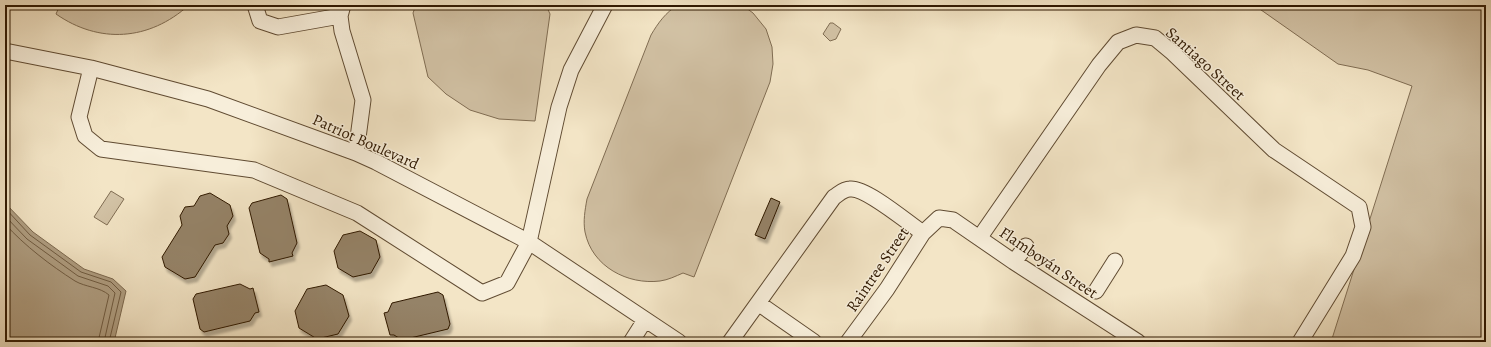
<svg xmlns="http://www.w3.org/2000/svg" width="1491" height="347" font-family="Alegreya,serif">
<defs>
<filter id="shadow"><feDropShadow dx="2.5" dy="4.5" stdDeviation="1" flood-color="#0004"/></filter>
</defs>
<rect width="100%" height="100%" fill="#f3e5c6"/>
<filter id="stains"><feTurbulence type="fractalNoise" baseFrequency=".005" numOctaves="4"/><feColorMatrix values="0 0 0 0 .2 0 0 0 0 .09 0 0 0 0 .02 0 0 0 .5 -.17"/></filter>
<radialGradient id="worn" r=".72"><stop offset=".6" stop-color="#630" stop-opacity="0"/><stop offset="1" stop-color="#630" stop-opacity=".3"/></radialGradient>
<path fill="#d2c2a5" stroke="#806d53" d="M60 5H189C149 41 99 44 56 14Z
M416 5H546L550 14 535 121 499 119 470 110 446 94 428 77 413 13Z
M678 5H742L753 13 766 29 772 47 773 64 770 82 694 277 683 273C676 276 668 280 660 281 628 285 592 267 585 232 583 221 585 210 587 199L651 35C658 23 666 12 678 5Z
M1254 5H1486V342H1331L1412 86 1368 70 1338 64Z
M830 23H833L841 29 836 39 830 41 823 34Z
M111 191 124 199 107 225 94 217Z"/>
<path fill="#b09f83" stroke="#7c694f" d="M5 203 33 232 84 269 113 279 126 291 115 338 113 342H5Z"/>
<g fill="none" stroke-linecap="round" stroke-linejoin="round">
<path stroke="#705c42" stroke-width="1" d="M5 208 30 235 81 272 111 282 121 292 109 342
M5 216 27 239 78 276 108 286 115 293 104 342
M5 224C25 246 50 265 75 281 85 287 100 287 109 295L98 342"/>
</g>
<path fill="#958367" stroke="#2f1801" filter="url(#shadow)" d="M210 193 230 205 233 216 227 226 229 234 223 243 215 245 195 277 185 279 165 267 162 257 182 225 180 216 185 207 194 206 200 196Z
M281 195 287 199 297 243 292 253 293 256 269 262V259L260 253 249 208 252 203Z
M771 198 780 202 765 239 755 235Z
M360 231 376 240 380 257 371 273 353 277 338 268 334 251 343 235Z
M240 284 250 289 253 288 259 312 255 313 250 321 204 332 200 329 193 299 196 294Z
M326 285 343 295 349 316 338 334 317 339 299 328 295 311 307 289Z
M438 292 443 295 450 324 448 329 402 340 394 335H390L384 313 388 312 392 303Z"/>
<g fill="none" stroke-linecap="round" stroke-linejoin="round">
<g stroke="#604b32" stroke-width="17">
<path id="minor" d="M255 5 260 21 278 27 340 16
M343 5 340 16 342 31 363 100 356 153
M5 51 91 68 208 99 356 153 376 162 529 242 679 342
M91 68 79 117 85 136 101 149 254 170 357 213 482 293 507 283 529 242 559 107 571 70 605 5
M980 237 1099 65 1118 42 1136 35 1155 38 1173 53 1274 150 1359 207 1363 227 1353 256 1300 342
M1014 262 1026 246
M1096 291 1115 261
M758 303 814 342
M631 342 645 320
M730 342 834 197C839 194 843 189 850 189 866 187 908 223 923 233
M848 342 887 289 923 233 939 218 953 220 1014 262 1138 342"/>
</g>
<use href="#minor" stroke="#f7eeda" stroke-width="15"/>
</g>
<g text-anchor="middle" stroke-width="3" stroke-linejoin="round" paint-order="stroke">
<g font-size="16" fill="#2f1801" stroke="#f7eeda">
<text transform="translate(1206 63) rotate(42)" y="6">Santiago Street</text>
<text transform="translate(366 141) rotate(24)" y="6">Patriot Boulevard</text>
<text transform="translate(1049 262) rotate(34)" y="6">Flamboyán Street</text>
<text transform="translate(877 269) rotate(-56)" y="6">Raintree Street</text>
</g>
</g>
<rect width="1491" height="347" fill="none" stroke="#f3e5c6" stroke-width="20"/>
<rect x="6" y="6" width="1479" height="335" fill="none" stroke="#2f1801" stroke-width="2"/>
<rect x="10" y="10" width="1471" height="327" fill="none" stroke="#2f1801"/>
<rect width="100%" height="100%" filter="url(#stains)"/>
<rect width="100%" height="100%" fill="url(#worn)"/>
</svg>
